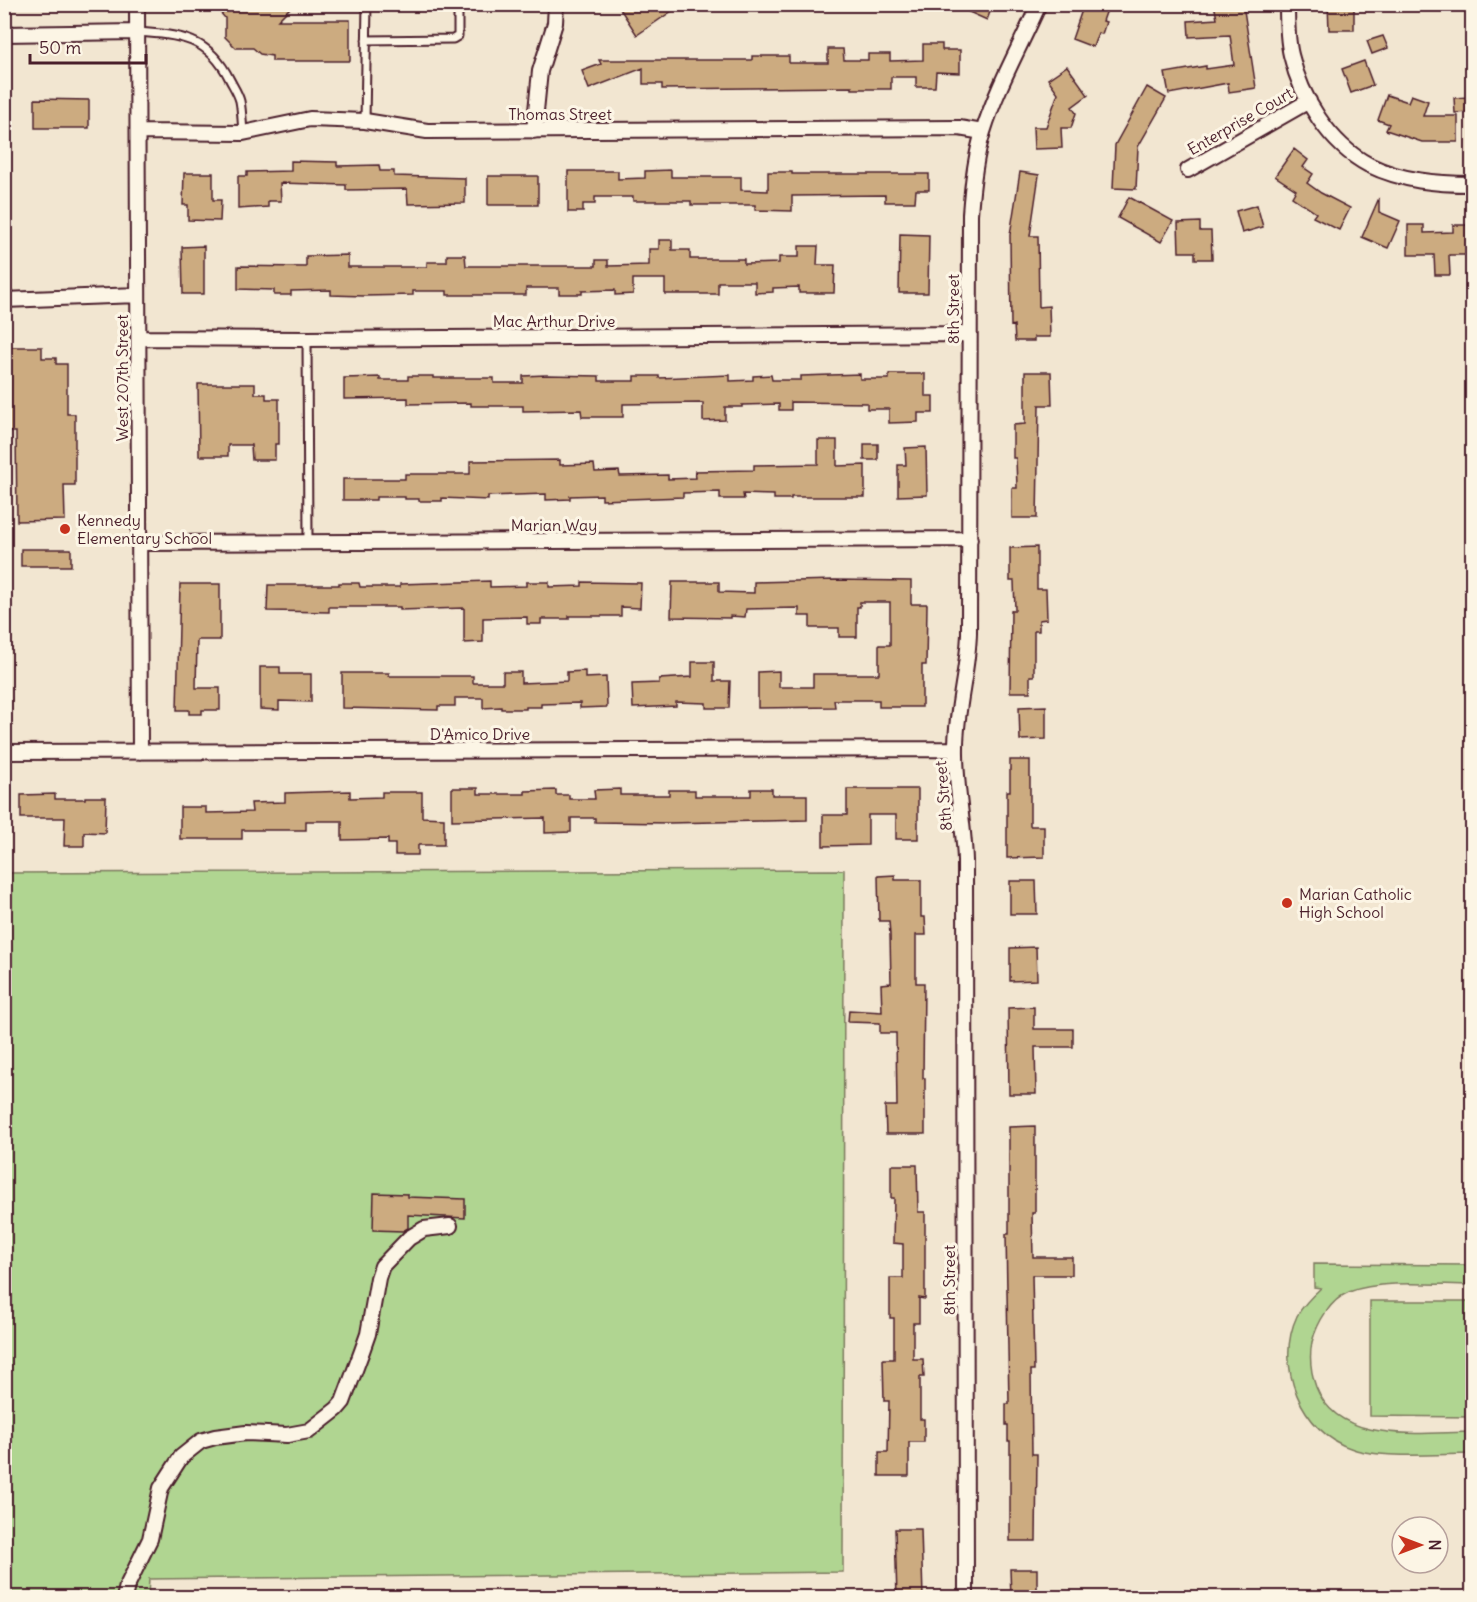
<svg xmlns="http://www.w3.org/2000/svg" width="1477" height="1602" font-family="Delius,sans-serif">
<rect width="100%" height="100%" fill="#f2e6d1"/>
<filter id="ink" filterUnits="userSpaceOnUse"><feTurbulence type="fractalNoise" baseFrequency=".0167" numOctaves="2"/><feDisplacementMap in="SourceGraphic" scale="12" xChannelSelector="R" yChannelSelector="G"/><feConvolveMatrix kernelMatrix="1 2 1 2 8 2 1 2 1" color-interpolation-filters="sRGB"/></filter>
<g filter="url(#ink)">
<path fill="#b0d591" stroke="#7d7a5e" stroke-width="1.5" d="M844 870 843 1572 149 1579 148 1597H5L4 873Z
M1314 1264 1472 1265V1285C1437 1285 1381 1279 1349 1292 1330 1300 1317 1323 1312 1342 1309 1357 1311 1373 1316 1387 1339 1446 1422 1432 1472 1432V1454C1440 1454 1382 1459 1353 1449 1301 1433 1274 1365 1297 1316 1303 1305 1312 1296 1321 1288L1314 1287Z
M1370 1301H1472V1417L1370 1416Z"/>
<path fill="#ccab80" stroke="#4a1f2b" stroke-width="1.5" d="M213 4H294L278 20H350V61H272V56L260 54 253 48H236L225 37V18Z
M617 4H682L637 35Z
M951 4H993L987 20Z
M1084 4H1109L1103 21 1106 22 1102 34 1098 33 1093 47 1072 39Z
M1214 4H1243L1256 88 1229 92 1228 83 1169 94 1165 73 1206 66V69L1234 65 1230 35 1189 37 1188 21 1217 19Z
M1328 4H1354V30H1329Z
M1383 36 1388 48 1372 54 1367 41Z
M923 44H942V50H960V73L936 72 935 87H916V77H891V89H852V87L662 89V84H643V68L589 89 582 71 601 64 599 60H752V56H789V63H828V49H843L844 60H868V54H890V61L923 60Z
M1364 61 1373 85 1351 93 1342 69Z
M1067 66 1088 95 1072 107 1076 113 1071 128H1061L1062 148 1034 149 1033 127H1046L1058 93 1048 79Z
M1147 87 1166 98 1138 147 1136 189 1113 188 1115 145Z
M1387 95 1408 102 1411 95 1428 101 1423 116H1458V142H1422L1386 130 1389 124 1378 120Z
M1469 97 1470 112 1455 113 1454 98Z
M35 99 89 100V128H35Z
M1294 149 1308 160 1303 167 1313 174 1307 183 1321 193 1350 208 1339 230 1313 217 1316 213 1292 197 1296 190 1275 176Z
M291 161 337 162V166L379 165 380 171H394V176L465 178V203L408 204 407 189 346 190V185L280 183 281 201H268V207L238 209V176H247V172L291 171Z
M671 170V177H741V190L768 191V172H792V174H929V190H916L915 202H885V195L792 196V211L755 210V205H691V201H633V197H595V204H583V212H568V171H618V179L645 178V171Z
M1020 172 1039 175 1030 236H1038L1039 307 1049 306 1050 337H1034V341H1015L1014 325 1011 326 1010 235Z
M184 173H213V200H221L220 221 188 220V205H183Z
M488 176H538V205H488Z
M1129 197 1173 221 1161 242 1118 218Z
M1379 198V212L1400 221 1388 248 1362 237Z
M1257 205 1263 227 1242 233 1236 211Z
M1200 222V231H1211L1212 259H1195V252H1179L1178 223Z
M1408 225H1424V233L1453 232V225H1473V255H1449L1450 275H1435L1434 255H1408Z
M900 234 929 235 928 293H899Z
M659 240H672V250H690V259H744V264L779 263V257H799V246H818L817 265H835L834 293H799V287L773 288V292L755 293V282H718V294H665V279H633V294L615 295V290L582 291V294H559V288H526V295H447V291H413V295L364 296 331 295V290L291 291V295H274V290L238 289V266L306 267V256L348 255V267H427V262H447V255H465L466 266H596V260H608V266L649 265V249H659Z
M204 246V294H183L182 247Z
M4 347H42V358H56V364H67V414H75V485H64L65 520 17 521 16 432H6Z
M1025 372H1051L1052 405H1039L1037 518H1012V488H1017L1016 458H1013V425L1025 424Z
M860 374V379H889V374H925V396H933V413H918V422L889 423V409H867V403L791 402V410H779V404L742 405V407H725V420L703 421V403L623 404V417H582L581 410 523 411V406H471V403L408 404V398L344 399V378L380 377V380H408V376H433V378H494V383H523V376L546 375 599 376V381H634V376H659V378L730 375V381L753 380V376L771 375 772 380H801V376Z
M198 384H255V394H266V399H279V444H275V460H252L251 445H228V456H199Z
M818 440H837V466L865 465V497H791V499H774V495L743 494 744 499H720V492L683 493V497L602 500V495L570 496V499L546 500V494L488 496V500L442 498V501H419V499H405V497H376V500H343V479H405V474H470V461L560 460V465L594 464 595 472 619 471 620 476 668 475V479L696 478 695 471 754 470V465L818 464Z
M864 444H878V460H864Z
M926 447 927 495 898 496V465H906L905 448Z
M1037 547V589H1046L1047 619 1039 620V631H1034V676H1030V692H1010L1011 610H1015L1014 581H1010V548Z
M21 549H71V566H21Z
M835 580 911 581V604H927L926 665H922V707H879V700H834L835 707 758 708V672L779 671V687H813V674H879V645H890V602H860V607H857V637H839V628H810V616H799V608L746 609 745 617 730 616V618L671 617 672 582H719V592L754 593V582Z
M490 581V587L526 586V582H549V587L582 586V582L641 583 640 608 621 607V616H569V619H541V624H527V617L483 618V642L464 643V608L400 610V607H329V612L267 611 268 585H339V583H359L360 587H400V584Z
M180 584H220V640H197L196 688H220V710H202V714H189V710H177Z
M692 662H714V681H730L729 708H706V703L676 702V706L633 708 632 684 659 683V679L692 677Z
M260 667H280V674H311V702L279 701V710L260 709Z
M585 671V678L606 677 607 707 580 708V703L541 704V707H526V709H501V707L483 708V698H455V706H438V710L342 708V673H389V676H473V683H503V672H521V683L567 681V672Z
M1046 706V739L1020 740 1019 707Z
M1010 760H1030V826H1044V857L1007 858V791H1010Z
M452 788H478V794H525V791L556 790V795H569V799H595L594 790 620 789V795H669V790H695V796H751V789H772V795H807V820L669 823 595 822V818H571V832L545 833V818L452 820Z
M847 789H918V839H896V815H868V845L823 846V815H847Z
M350 791V798L382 797V792H422V817L444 818V845H418V855H395V844H388V839L342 840V821H306V830H242V839H180V807H206V813L252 812 251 803 285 802V793Z
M55 794V799H85V797H106L105 833 84 832V846H64L65 818H21V795Z
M895 875V880H921V917H925L926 935H916V983H924L923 1078H925V1134H886L885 1106H897L896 1033H880V1023L848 1022 849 1010 882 1012 881 984 891 983 890 935 889 921H879L878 876Z
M1010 881H1036L1037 914H1010Z
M1036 947 1037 980 1010 981V948Z
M1034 1007V1029H1073V1047H1035L1036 1094H1009L1008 1008Z
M1035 1126V1213H1032L1033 1257H1072V1275H1032L1034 1370H1031L1032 1454H1037L1036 1541H1010V1441H1008V1425H1006V1404H1009L1006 1234H1009V1127Z
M891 1165H917L918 1212H925V1299L919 1298V1323H913V1359H923L924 1377H920V1419H924V1442H909V1476H879V1452H888L889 1401H884L883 1359H894V1318H890V1278H903V1244L893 1243 894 1198H891Z
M374 1193 408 1194V1197L465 1199V1218L408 1215V1228L403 1231 373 1230Z
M895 1529H921L923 1598H897Z
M1010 1569H1037V1598H1011Z"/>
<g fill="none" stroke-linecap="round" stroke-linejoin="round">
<g stroke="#4a1f2b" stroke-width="11">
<path id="service" d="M137 32C180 35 209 37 230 80 233 86 238 93 240 101 242 111 242 122 243 133
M366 40 453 39 458 36V4
M365 121 367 4
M307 339 308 543"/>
</g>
<g stroke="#4a1f2b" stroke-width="18">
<path id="minor" d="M137 4 140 752
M1287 4C1287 21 1287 39 1291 55 1301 98 1329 144 1369 165 1402 181 1437 184 1472 184
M4 34 137 32
M534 131 540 71 555 23 556 4
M139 132 243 133 310 119 365 121 427 131 959 128 983 132
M1188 170 1309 101
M4 300 138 295
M139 338 307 339 969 334
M138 543 970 539
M4 752 956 749
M124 1598 127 1586 150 1539 161 1488 181 1457 201 1441 215 1437 246 1433 287 1435 309 1431 337 1409 343 1402 362 1351 368 1334 378 1278 382 1266 409 1238 424 1229 450 1226
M966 1598 965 861C964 823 955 785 956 747 956 708 968 671 969 633L970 214C972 186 975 158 983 132 997 87 1020 47 1039 4"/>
</g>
<use href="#service" stroke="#fcf5e5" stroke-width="7"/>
<use href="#minor" stroke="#fcf5e5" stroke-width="14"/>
</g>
</g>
<g fill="#c8321e" stroke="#fcf5e5" stroke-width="2">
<circle cx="65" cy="529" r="6"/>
<circle cx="1287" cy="903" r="6"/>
</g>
<g text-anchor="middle" stroke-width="6" stroke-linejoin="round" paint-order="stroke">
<g font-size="16" fill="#4a1f2b" stroke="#fcf5e5">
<text x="560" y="120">Thomas Street</text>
<text transform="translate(1240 121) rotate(-30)" y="6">Enterprise Court</text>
<text transform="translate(953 309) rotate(-90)" y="6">8th Street</text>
<text x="554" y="327">Mac Arthur Drive</text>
<text transform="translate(122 378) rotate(-90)" y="6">West 207th Street</text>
<text x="554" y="531">Marian Way</text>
<text x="480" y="740">D'Amico Drive</text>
<text transform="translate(943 796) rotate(-95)" y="6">8th Street</text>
<text transform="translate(949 1280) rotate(-90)" y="6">8th Street</text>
</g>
<g font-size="16" fill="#4a1f2b" stroke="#fcf5e5" text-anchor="start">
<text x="77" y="526">Kennedy<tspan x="77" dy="18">Elementary School</tspan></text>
<text x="1299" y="900">Marian Catholic<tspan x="1299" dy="18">High School</tspan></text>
</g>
</g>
<rect width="1477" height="1602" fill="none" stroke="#fcf5e5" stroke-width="24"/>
<rect x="12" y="12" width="1453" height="1578" fill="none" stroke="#4a1f2b" stroke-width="2" filter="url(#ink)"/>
<g transform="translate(1420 1545) rotate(90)"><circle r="28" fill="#fcf5e5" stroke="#b59f9b" stroke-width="1.5"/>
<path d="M0-4.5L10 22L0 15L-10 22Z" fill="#c8321e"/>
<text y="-9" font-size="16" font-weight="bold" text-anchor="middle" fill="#4a1f2b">N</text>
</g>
<path d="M30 54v9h116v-9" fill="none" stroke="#4a1f2b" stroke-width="3"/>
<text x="39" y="54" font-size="18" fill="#4a1f2b" stroke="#fcf5e5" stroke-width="4.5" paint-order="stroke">50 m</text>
</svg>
